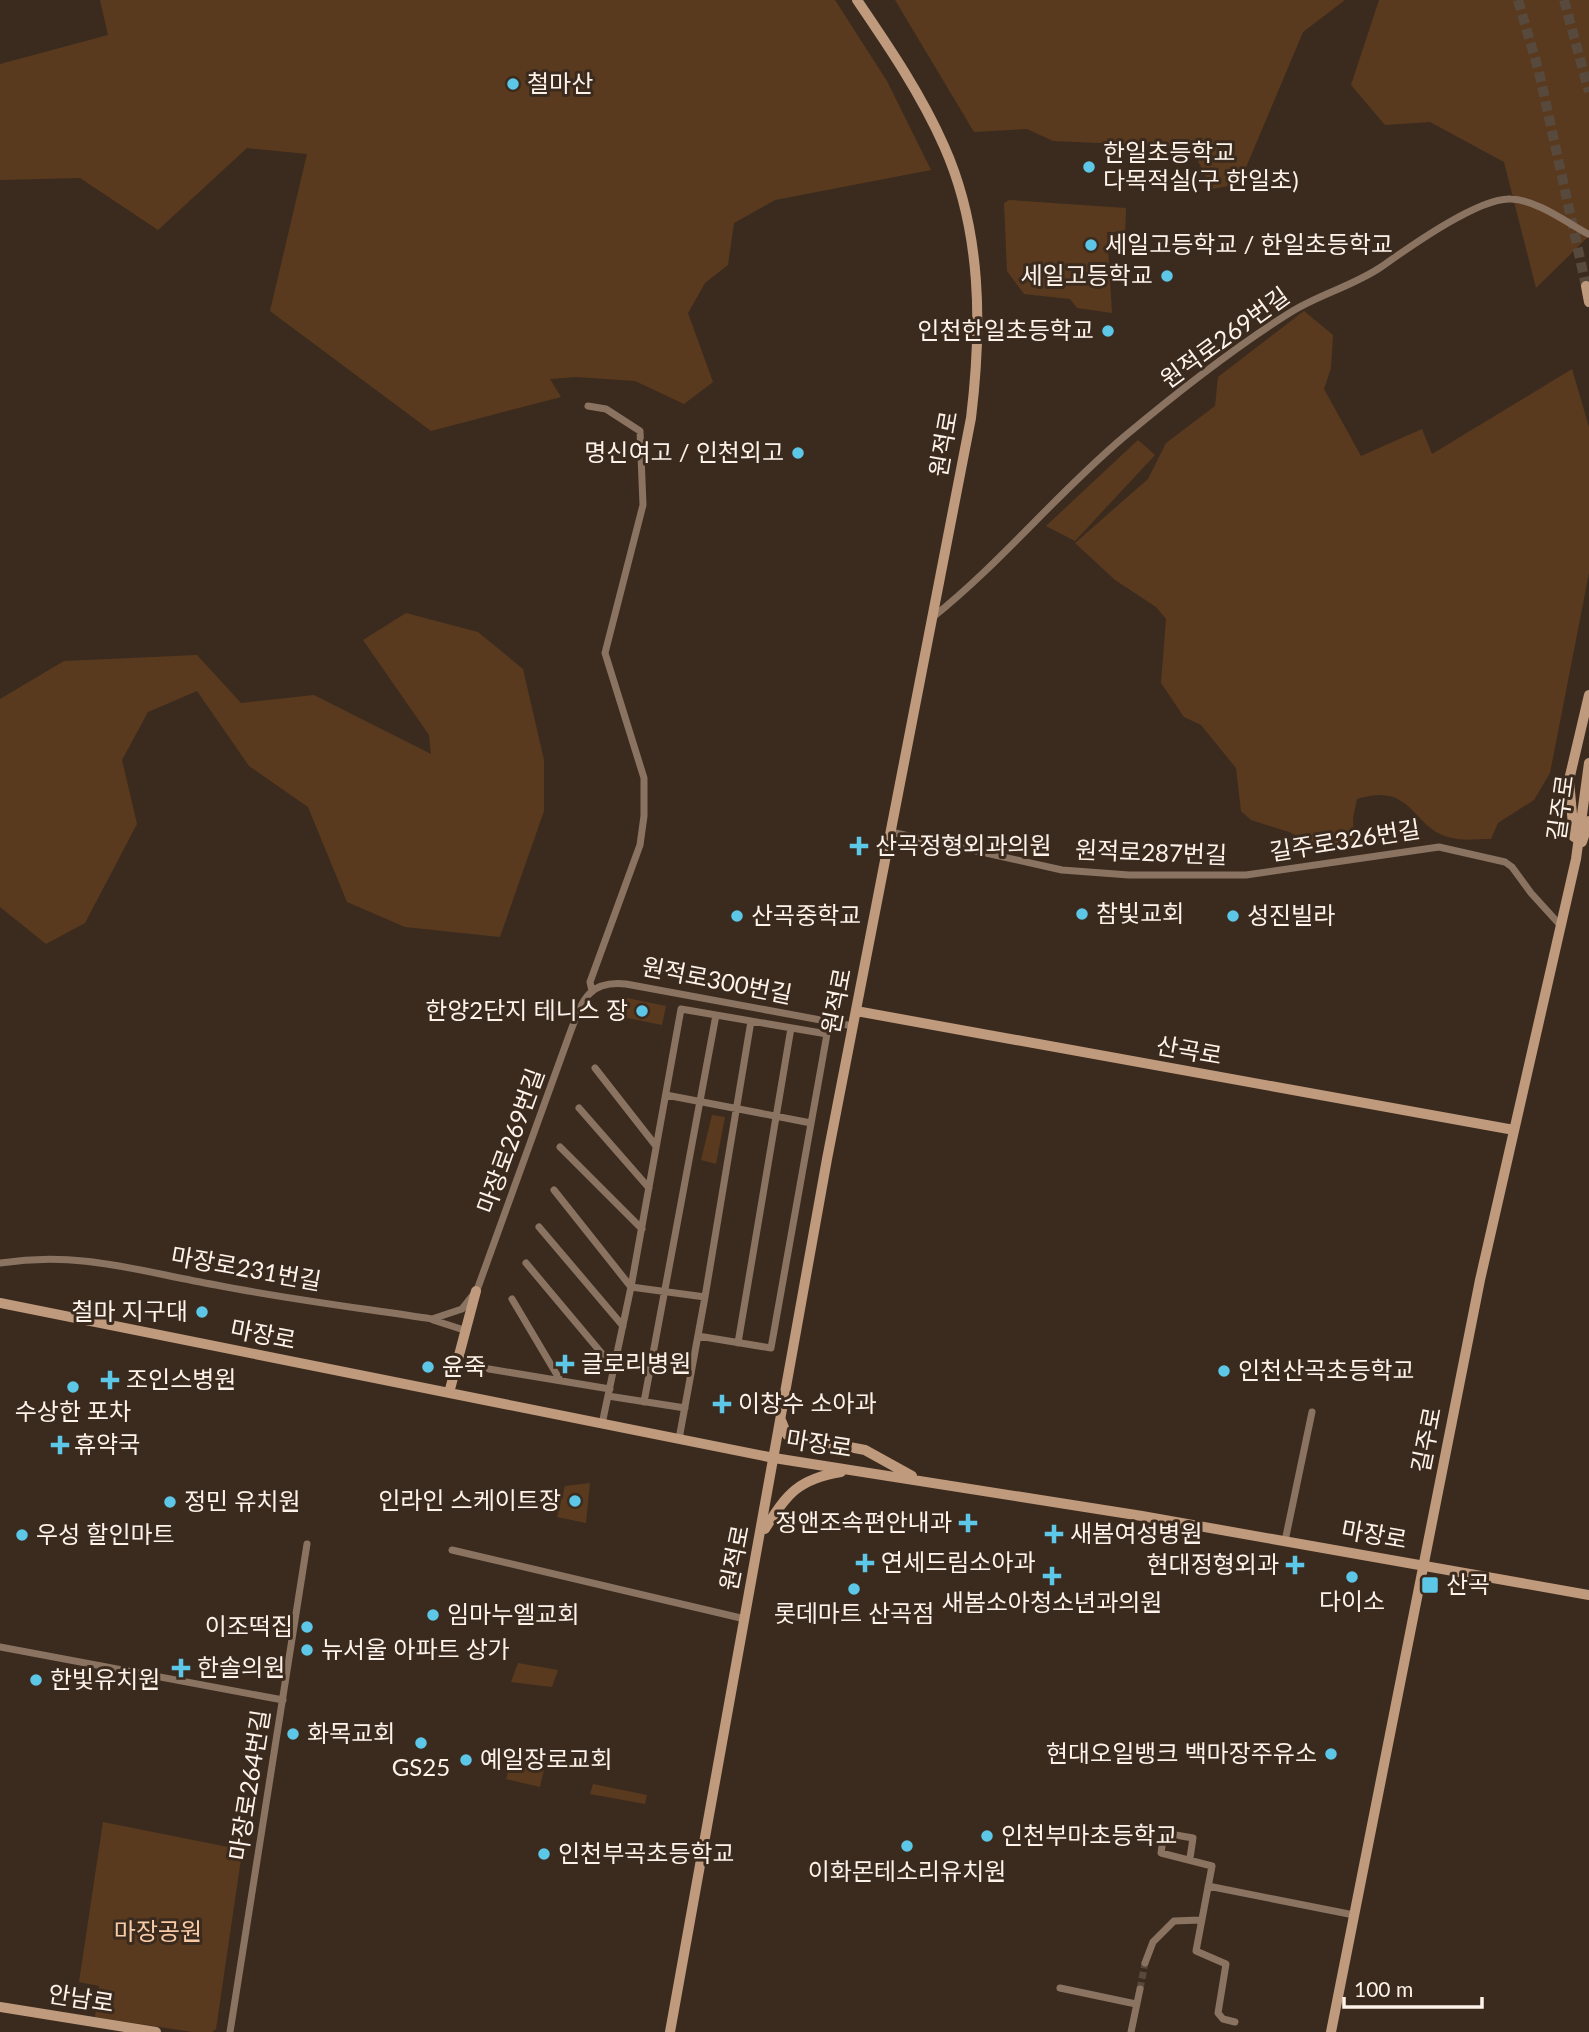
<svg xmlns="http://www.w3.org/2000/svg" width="1589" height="2032" font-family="Lato,'Noto Sans KR',sans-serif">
<rect width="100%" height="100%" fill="#3b2b1e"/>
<path fill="#5a3a1e" d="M100 0H835L887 81 931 170 775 200 734 223 728 265 705 283 688 313 713 382 684 404 635 381 576 377 550 379 561 397 431 431 270 311 307 154 247 148 158 230 80 178 0 180V64L108 35Z
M895 0H1345L1303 32 1239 184 1212 189 1191 147 1053 141 1027 129 974 132Z
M1379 0H1589V236L1536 288 1504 162 1430 122 1385 125 1351 85Z
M1009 200 1126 208 1125 232H1107L1112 313 1077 308 1070 299 1024 294 1007 271 1004 203Z
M1304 311 1333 335 1331 368 1324 389 1361 456 1422 429 1432 454 1572 369 1589 427V573L1550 773 1534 800 1498 823 1491 839C1479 839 1464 841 1452 838 1410 829 1415 781 1357 799L1353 818 1354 849 1328 851 1289 832 1251 820 1241 811 1236 768 1201 725 1184 717 1161 683 1166 619 1156 607 1115 580 1075 543 1148 479 1166 443 1215 406 1218 377Z
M1138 440 1155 455 1075 541 1046 526Z
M406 613 478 632 523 669 544 760V811L500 937 405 927 347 902 308 807 249 766 197 691 148 712 122 760 137 824 85 923 46 944 0 907V699L64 661 197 655 241 703 314 695 431 754 429 735 363 640Z
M622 997 666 1006 662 1025 618 1016Z
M712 1115 725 1117 716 1164 701 1160Z
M590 1483 586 1523 557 1517 565 1486Z
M518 1663 558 1670 552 1687 511 1682Z
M510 1766 544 1770 540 1787 506 1779Z
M593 1784 647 1795 645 1804 590 1794Z
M103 1822 233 1848 241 1859 216 2029 212 2032H192L95 2017 99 1986 79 1982Z"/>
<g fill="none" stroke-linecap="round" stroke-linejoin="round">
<path stroke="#58493d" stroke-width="7" stroke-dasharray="7 3.5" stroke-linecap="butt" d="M1140 1989 1145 1963"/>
<path stroke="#58493d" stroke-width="10" stroke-dasharray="10 5" stroke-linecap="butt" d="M1518 0 1539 72 1586 286
M1564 0 1589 92"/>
<path stroke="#8b7361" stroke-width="7" d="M588 406 606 409 640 431 643 505 605 653 644 778V816L640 845 590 982 592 991
M933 617C1002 562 1057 493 1125 436 1174 395 1238 345 1291 312 1320 294 1353 286 1381 267 1408 248 1479 197 1511 199 1537 200 1566 222 1588 234
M891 832 1062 870 1129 875H1246L1439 847 1505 862 1512 867 1531 893 1561 926
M595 1068 656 1146
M666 1095 811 1123
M579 1108 649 1188
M560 1147 642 1229
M554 1190 631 1287
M539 1227 623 1326
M0 1263C82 1251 137 1271 216 1285 287 1299 360 1308 432 1319L462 1309 477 1290 570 1033C582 1002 587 980 626 984L853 1026
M526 1263 614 1368
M631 1287 681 1009 827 1034 771 1348 698 1336
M705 1297 751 1021
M512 1299 560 1380
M433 1320 464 1330
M738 1343 791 1028
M489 1369 610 1389
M608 1396 685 1408
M644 1402 716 1015
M602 1424 631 1287 705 1297 679 1439
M1285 1541 1312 1412
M452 1550 745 1619
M0 1647 283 1700
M1190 1858 1193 1838 1164 1833 1161 1853 1212 1866 1196 1951 1226 1964 1218 2013 1223 2019 1235 2022
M1208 1886 1354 1915
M1145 1963 1153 1942 1174 1921 1200 1920
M1060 1988 1136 2004
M230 2032 307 1544
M1131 2032 1140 1989"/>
<path stroke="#bf9a7d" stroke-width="10" d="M1586 286 1589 302
M1574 837 1569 780 1589 695
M1582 842 1589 821
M856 1011 1514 1130
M0 1303 774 1458 1142 1516 1589 1595
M449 1393 476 1291
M781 1420 787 1435 865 1450 912 1476
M765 1529C787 1493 799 1479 841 1472
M0 2007 156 2032
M670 2032 827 1159 971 418C982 327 982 231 944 146 921 94 889 47 857 0
M1331 2032 1480 1280 1576 859 1589 763"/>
</g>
<g fill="#5dc7e8" stroke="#3b2b1e" stroke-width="2.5">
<circle cx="513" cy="84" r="7"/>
<circle cx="1089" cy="167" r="7"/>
<circle cx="1091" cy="245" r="7"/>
<circle cx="1167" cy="276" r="7"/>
<circle cx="1108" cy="331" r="7"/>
<circle cx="798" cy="453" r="7"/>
<path d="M855.5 835.5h7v7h7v7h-7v7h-7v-7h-7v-7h7z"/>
<circle cx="1082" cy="914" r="7"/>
<circle cx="737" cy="916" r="7"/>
<circle cx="1233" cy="916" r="7"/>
<circle cx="642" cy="1011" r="7"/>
<circle cx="202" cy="1312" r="7"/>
<path d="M561.5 1353.5h7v7h7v7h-7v7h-7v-7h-7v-7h7z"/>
<circle cx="428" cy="1367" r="7"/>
<circle cx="1224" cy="1371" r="7"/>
<path d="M106.5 1369.5h7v7h7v7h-7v7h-7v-7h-7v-7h7z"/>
<circle cx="73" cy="1387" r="7"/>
<path d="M718.5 1393.5h7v7h7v7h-7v7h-7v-7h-7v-7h7z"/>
<path d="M56.5 1434.5h7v7h7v7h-7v7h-7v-7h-7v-7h7z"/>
<circle cx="575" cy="1501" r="7"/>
<circle cx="170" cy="1502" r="7"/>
<path d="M964.5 1512.5h7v7h7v7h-7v7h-7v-7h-7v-7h7z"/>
<path d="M1050.5 1523.5h7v7h7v7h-7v7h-7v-7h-7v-7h7z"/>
<circle cx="22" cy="1535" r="7"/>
<path d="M861.5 1552.5h7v7h7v7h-7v7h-7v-7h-7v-7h7z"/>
<path d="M1291.5 1554.5h7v7h7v7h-7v7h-7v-7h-7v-7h7z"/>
<path d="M1048.5 1565.5h7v7h7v7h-7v7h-7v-7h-7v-7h7z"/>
<circle cx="1352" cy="1577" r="7"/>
<rect x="1421" y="1576" width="18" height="18" rx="3.5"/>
<circle cx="854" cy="1589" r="7"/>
<circle cx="433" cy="1615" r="7"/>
<circle cx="307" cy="1627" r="7"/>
<circle cx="307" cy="1650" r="7"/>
<path d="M177.5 1657.5h7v7h7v7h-7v7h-7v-7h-7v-7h7z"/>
<circle cx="36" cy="1680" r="7"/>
<circle cx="293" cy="1734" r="7"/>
<circle cx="421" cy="1743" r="7"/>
<circle cx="1331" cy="1754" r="7"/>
<circle cx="466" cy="1760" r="7"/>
<circle cx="987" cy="1836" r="7"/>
<circle cx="907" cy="1846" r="7"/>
<circle cx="544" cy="1854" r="7"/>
</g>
<g text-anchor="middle" stroke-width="6" stroke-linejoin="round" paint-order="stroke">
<g font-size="24" fill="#fef3ea" stroke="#3b2b1e" text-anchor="start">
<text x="527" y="92">철마산</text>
<text x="1103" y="161">한일초등학교<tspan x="1103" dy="28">다목적실(구 한일초)</tspan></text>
<text x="1105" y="253">세일고등학교 / 한일초등학교</text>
<text x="1153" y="284" text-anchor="end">세일고등학교</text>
<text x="1094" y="339" text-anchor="end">인천한일초등학교</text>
<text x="784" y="461" text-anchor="end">명신여고 / 인천외고</text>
<text x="875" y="854">산곡정형외과의원</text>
<text x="1096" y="922">참빛교회</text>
<text x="751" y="924">산곡중학교</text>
<text x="1247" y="924">성진빌라</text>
<text x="628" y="1019" text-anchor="end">한양2단지 테니스 장</text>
<text x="188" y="1320" text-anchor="end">철마 지구대</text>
<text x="581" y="1372">글로리병원</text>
<text x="442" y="1375">윤죽</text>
<text x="1238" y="1379">인천산곡초등학교</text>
<text x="126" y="1388">조인스병원</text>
<text x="738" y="1412">이창수 소아과</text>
<text x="73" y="1420" text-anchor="middle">수상한 포차</text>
<text x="74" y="1453">휴약국</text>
<text x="561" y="1509" text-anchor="end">인라인 스케이트장</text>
<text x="184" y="1510">정민 유치원</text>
<text x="952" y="1531" text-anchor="end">정앤조속편안내과</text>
<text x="1070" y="1542">새봄여성병원</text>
<text x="36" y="1543">우성 할인마트</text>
<text x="881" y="1571">연세드림소아과</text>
<text x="1279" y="1573" text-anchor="end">현대정형외과</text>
<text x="1446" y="1593">산곡</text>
<text x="1352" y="1610" text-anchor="middle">다이소</text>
<text x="1052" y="1611" text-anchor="middle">새봄소아청소년과의원</text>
<text x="854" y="1622" text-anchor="middle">롯데마트 산곡점</text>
<text x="447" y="1623">임마누엘교회</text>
<text x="293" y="1635" text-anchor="end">이조떡집</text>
<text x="321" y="1658">뉴서울 아파트 상가</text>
<text x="197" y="1676">한솔의원</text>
<text x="50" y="1688">한빛유치원</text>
<text x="307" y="1742">화목교회</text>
<text x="1317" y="1762" text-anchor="end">현대오일뱅크 백마장주유소</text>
<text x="480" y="1768">예일장로교회</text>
<text x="421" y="1776" text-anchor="middle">GS25</text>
<text x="1001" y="1844">인천부마초등학교</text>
<text x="558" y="1862">인천부곡초등학교</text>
<text x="907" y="1880" text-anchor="middle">이화몬테소리유치원</text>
</g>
<g font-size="24" fill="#fef3ea" stroke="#3b2b1e">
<text transform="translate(1225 338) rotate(-36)" y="8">원적로269번길</text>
<text transform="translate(944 444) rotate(-80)" y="8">원적로</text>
<text transform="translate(1561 808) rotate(-82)" y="8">길주로</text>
<text transform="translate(1345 841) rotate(-9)" y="8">길주로326번길</text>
<text transform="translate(1151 853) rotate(2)" y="8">원적로287번길</text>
<text transform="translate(717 981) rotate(11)" y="8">원적로300번길</text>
<text transform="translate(837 1001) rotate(-79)" y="8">원적로</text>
<text transform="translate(1189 1051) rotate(10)" y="8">산곡로</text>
<text transform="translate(511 1141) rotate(-70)" y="8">마장로269번길</text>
<text transform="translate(246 1269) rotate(10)" y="8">마장로231번길</text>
<text transform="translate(263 1335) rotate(11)" y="8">마장로</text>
<text transform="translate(1427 1440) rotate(-79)" y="8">길주로</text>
<text transform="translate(819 1444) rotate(9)" y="8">마장로</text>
<text transform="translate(1374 1535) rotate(10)" y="8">마장로</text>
<text transform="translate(735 1558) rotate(-79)" y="8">원적로</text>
<text transform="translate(250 1785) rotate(-81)" y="8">마장로264번길</text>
<text transform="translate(81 1999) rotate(9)" y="8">안남로</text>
</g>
<g font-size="24" fill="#f8caa6" stroke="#3b2b1e">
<text x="158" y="1940">마장공원</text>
</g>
</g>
<path d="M1344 1997v10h138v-10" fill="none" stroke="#fef3ea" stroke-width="3.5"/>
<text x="1354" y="1997" font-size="21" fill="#fef3ea" stroke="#3b2b1e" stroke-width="5" paint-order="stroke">100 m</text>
</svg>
